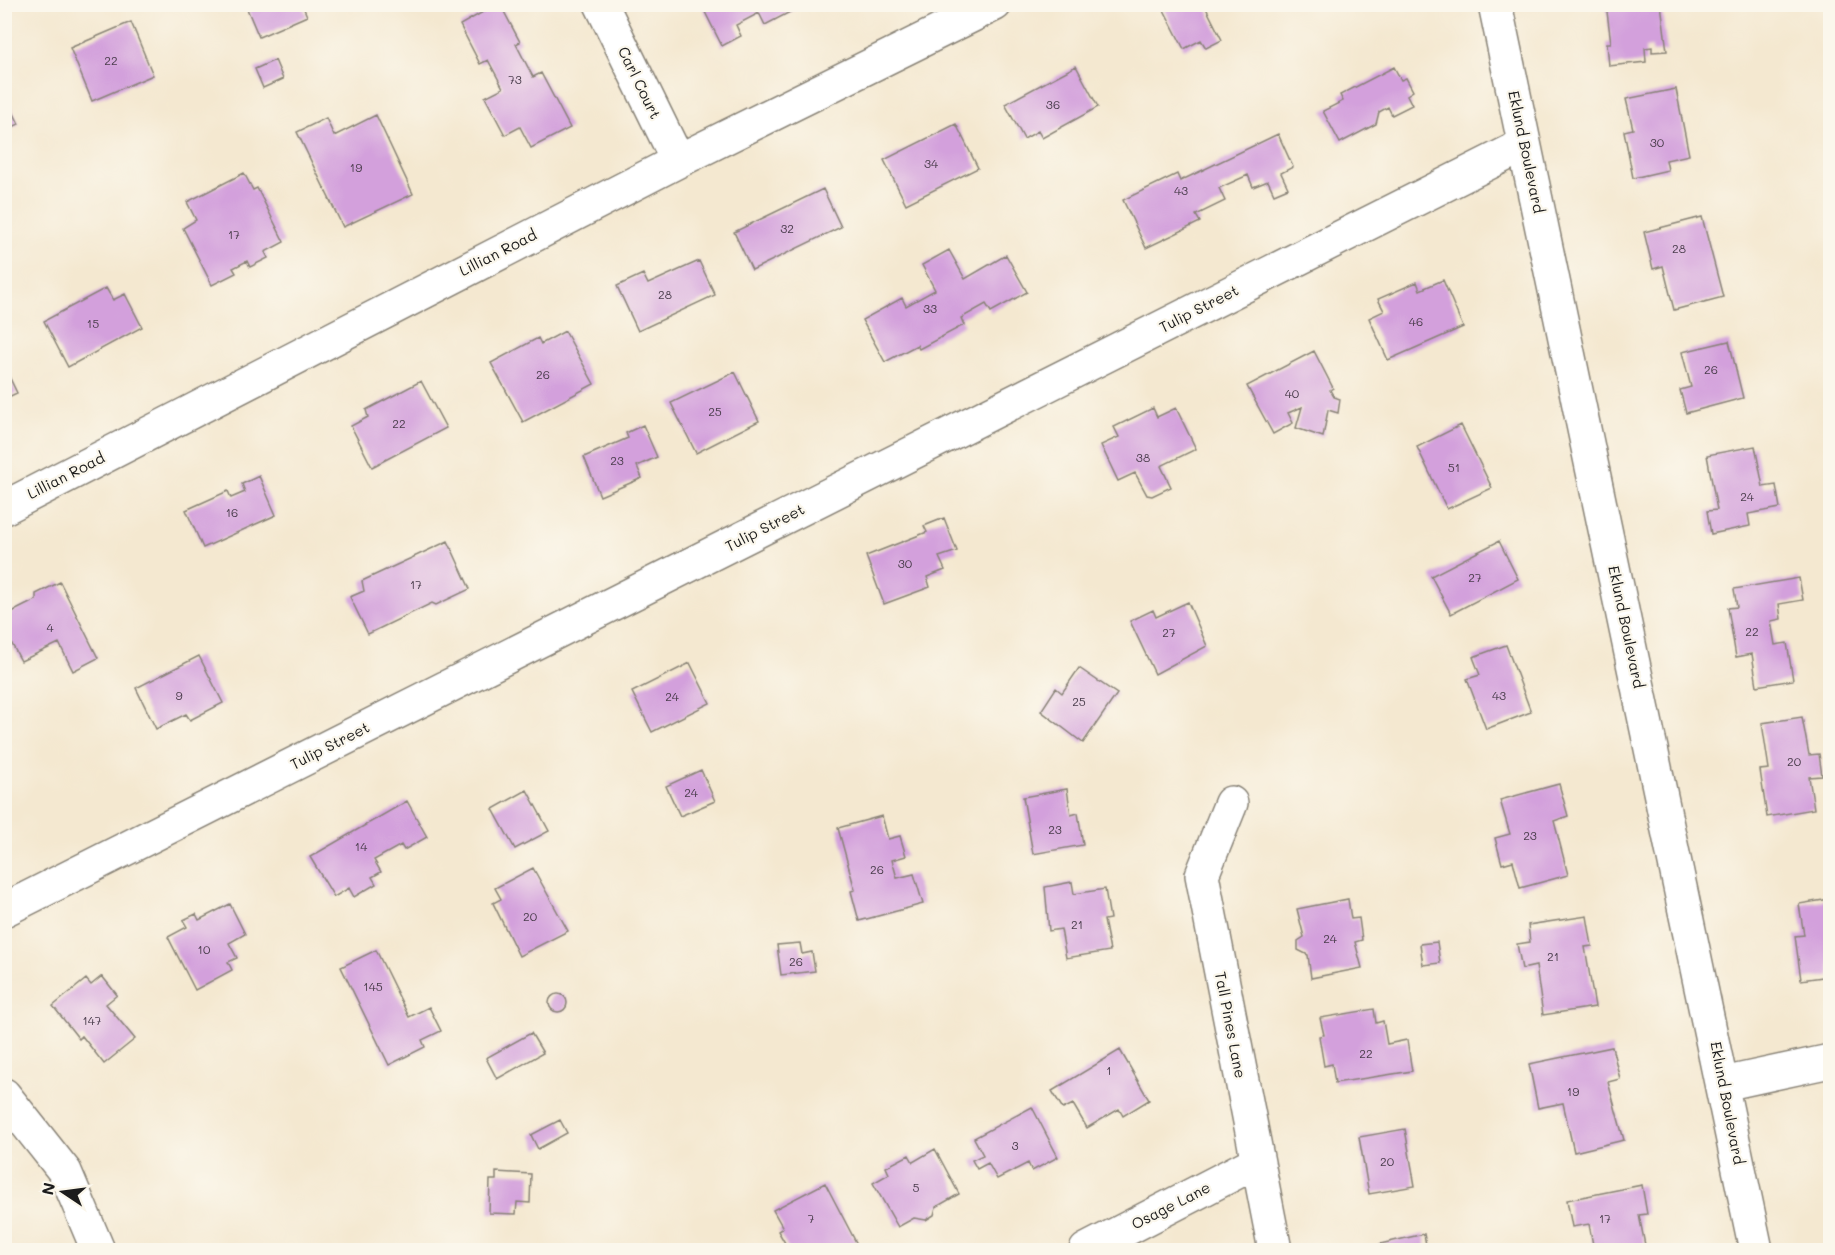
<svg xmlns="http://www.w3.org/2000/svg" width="1835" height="1255" font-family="Mali,sans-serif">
<rect width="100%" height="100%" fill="#fbf7ec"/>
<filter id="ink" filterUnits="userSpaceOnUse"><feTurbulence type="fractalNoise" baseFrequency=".0167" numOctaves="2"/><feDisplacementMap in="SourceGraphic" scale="12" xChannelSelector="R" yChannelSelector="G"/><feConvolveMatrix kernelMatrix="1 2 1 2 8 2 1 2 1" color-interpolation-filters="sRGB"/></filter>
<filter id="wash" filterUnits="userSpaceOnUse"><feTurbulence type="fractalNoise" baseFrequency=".008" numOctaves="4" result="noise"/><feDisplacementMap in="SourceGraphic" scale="24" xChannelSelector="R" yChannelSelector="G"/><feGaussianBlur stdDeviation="1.35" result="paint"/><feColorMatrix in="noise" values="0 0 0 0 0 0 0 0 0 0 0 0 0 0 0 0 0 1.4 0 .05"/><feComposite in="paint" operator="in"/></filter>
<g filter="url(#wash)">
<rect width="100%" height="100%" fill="#f4e8d0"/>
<g id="blocks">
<path fill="#d3a0dc" d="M245 4H302L307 16 259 37Z
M497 4H500L520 42 516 44 533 77 541 73 570 128 531 148 520 127 505 135 485 97 503 88 488 60 480 64 460 25Z
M701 4H794L796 9 765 25 759 13 736 25 741 36 722 46Z
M1161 4H1204L1222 40 1206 48 1201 40 1184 49Z
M1606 4H1661L1667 51 1652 52V47L1645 48 1646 62 1609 66 1607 43H1611Z
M131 22 153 75 92 101 70 48Z
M275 60 283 79 263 88 255 69Z
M1076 66 1098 107 1042 138 1038 131 1024 139 1005 104Z
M1394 67 1401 80 1406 78 1413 91 1407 95 1412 105 1392 115 1388 107 1379 112 1376 124 1340 143 1323 111 1343 101 1340 95Z
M1676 89 1689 155 1666 160 1668 170 1633 178 1624 131 1633 129 1626 99Z
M4 93 19 124 4 131Z
M376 115 413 194 343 227 297 132 326 118 334 136Z
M956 124 978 168 906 204 884 160Z
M1278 134 1293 167 1281 173 1288 188 1274 194 1268 181 1253 187 1248 175 1219 188 1225 201 1196 215 1200 222 1146 248 1123 200 1177 174 1180 181Z
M244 173 253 190 257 188 284 242 265 252 268 258 250 267 247 261 233 268 236 273 212 285 183 228 196 220 187 202Z
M823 189 841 227 752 270 734 232Z
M1702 217 1723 297 1674 310 1663 266 1653 269 1644 232Z
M949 250 965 279 1006 255 1027 292 991 312 986 304 961 318 964 325 919 349 917 345 885 362 862 320 902 298 906 306 935 290 922 265Z
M699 261 715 295 638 331 617 286 643 274 648 284Z
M1443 280 1463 327 1388 360 1369 318 1384 311 1378 299 1417 282 1420 290Z
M106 288 113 300 125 294 142 327 68 367 44 321Z
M565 331 594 384 523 422 491 363 538 338 541 344Z
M1729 341 1743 398 1686 413 1680 390 1691 387 1682 352Z
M1314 351 1333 388 1330 390 1334 397 1340 399 1338 413 1328 410 1323 437 1296 428 1302 407 1288 413 1293 423 1273 434 1247 386Z
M4 366 17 393 4 399Z
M735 372 759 421 696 453 671 403Z
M421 381 446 428 372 467 351 426 368 417 366 410Z
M1153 408 1157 417 1176 408 1196 449 1161 466 1171 487 1152 496 1147 495 1135 473 1118 481 1101 445 1119 437 1114 427Z
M643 425 657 457 637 466 642 478 600 496 584 457 628 438 626 433Z
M1461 425 1492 488 1447 509 1417 447Z
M1755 446 1763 487 1776 485 1780 508 1748 514 1750 526 1711 534 1707 511 1717 510 1707 455Z
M259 476 276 515 203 548 186 510 228 491 231 498 245 492 242 484Z
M944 518 957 551 939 557 945 570 927 577 930 587 884 604 866 556 927 532 924 526Z
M448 541 470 589 436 605 432 603 368 634 350 597 364 591 362 581Z
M1499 541 1518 579 1451 614 1431 576Z
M1799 578 1803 600 1779 604 1781 619 1771 621 1775 645 1787 643 1793 680 1757 686 1752 654 1736 657 1728 608 1737 607 1734 589Z
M60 582 98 658 73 671 59 643 21 661 4 629V616L36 600V594Z
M1188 602 1207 646 1155 674 1130 621 1153 610 1156 617Z
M1506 645 1531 712 1486 729 1467 679 1480 675 1473 657Z
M199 656 223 703 190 720 186 714 156 729 136 688Z
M690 663 710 703 652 732 632 692Z
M1079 668 1117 694 1083 743 1041 711 1056 688 1062 693Z
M1802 717 1809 755 1819 754 1822 776 1809 777 1814 809 1767 817 1760 770 1769 769 1762 723Z
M701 770 715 801 680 816 666 786Z
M1559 784 1568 816 1554 821 1568 875 1520 888 1513 861 1502 864 1495 838 1510 834 1500 800Z
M1067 789 1071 815 1078 813 1083 845 1033 854 1023 797Z
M527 790 549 831 515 849 493 809Z
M407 801 427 837 404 850 401 845 374 860 381 872 372 877 376 884 354 897 349 888 334 897 310 857Z
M882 816 888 839 900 836 906 856 892 860 897 878 914 874 923 904 859 921 851 891 855 890 838 828Z
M533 868 568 931 519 956 493 903 501 899 495 888Z
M1072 882 1074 894 1105 889 1110 919 1104 920 1110 951 1066 958 1061 929 1049 931 1045 887Z
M1348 899 1351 919 1359 918 1362 940 1355 942 1362 968 1311 978 1308 955 1298 950V941L1304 937 1297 909Z
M1830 899V976L1801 980 1795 936 1804 935 1799 904Z
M230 904 245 934 229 943 237 958 228 962 232 970 195 990 168 937 187 927 183 920 196 914 199 920Z
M1587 916 1592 946 1585 947 1595 1007 1543 1015 1536 966 1522 969 1517 944 1530 942 1528 925Z
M1437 942 1440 963 1423 965 1420 944Z
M800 943 802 954 812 952 815 971 781 975 777 945Z
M376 950 409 1017 429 1007 441 1031 422 1040 425 1047 389 1065 341 967Z
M102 976 117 995 106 1004 135 1039 104 1064 82 1036 79 1039 53 1006 86 979 91 985Z
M549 1003a9 9 0 1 1 18 0a9 9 0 1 1-18 0Z
M1374 1009 1376 1023 1383 1021 1387 1044 1407 1040 1412 1071 1335 1083 1332 1064 1324 1066 1319 1036 1324 1035 1320 1018Z
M531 1033 543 1053 497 1079 486 1058Z
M1612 1047 1620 1079 1608 1082 1624 1140 1574 1152 1563 1103 1538 1108 1529 1064Z
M1120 1050 1149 1100 1123 1116 1119 1109 1087 1128 1073 1104 1063 1109 1052 1091Z
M1032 1107 1058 1157 1032 1171 1028 1163 997 1179 988 1163 977 1169 972 1160 983 1155 974 1138Z
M560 1120 567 1133 538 1149 531 1135Z
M1405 1129 1415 1186 1369 1194 1359 1137Z
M935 1149 959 1194 936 1207 934 1215 926 1220 914 1218 898 1227 873 1183 889 1174 886 1167 909 1155 913 1162Z
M496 1172 531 1174 530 1203 517 1202 516 1214 489 1213 490 1180H496Z
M825 1183 860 1250H789L778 1231 783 1228 773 1210Z
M1642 1185 1647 1214 1639 1215 1646 1250H1594L1589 1224 1572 1227 1567 1200Z
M1424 1234 1427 1250H1382L1380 1244Z"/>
</g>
</g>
<g filter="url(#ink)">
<use href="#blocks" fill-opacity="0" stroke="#888276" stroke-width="1.5"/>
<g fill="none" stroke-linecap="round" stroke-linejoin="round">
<g stroke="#888276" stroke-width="36">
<path id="street" d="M601 4 678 161
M1495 4 1756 1250
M4 508 678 161 995 4
M1231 803 1202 875 1275 1250
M4 910 1524 145
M1723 1084 1830 1061
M1086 1250 1256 1162"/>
</g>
<g stroke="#888276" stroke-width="36">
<path id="secondary" d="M4 1095 65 1172 98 1250"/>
</g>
<use href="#street" stroke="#fff" stroke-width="33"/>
<use href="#secondary" stroke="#fff" stroke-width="33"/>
</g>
</g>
<g text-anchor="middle" stroke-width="4.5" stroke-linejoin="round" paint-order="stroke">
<g font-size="12" fill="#4a3d4c">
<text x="111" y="65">22</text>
<text x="515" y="84">73</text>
<text x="1053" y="109">36</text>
<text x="1657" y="147">30</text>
<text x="931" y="168">34</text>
<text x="356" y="172">19</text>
<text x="1181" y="195">43</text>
<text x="787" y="233">32</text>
<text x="234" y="239">17</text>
<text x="1679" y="253">28</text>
<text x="665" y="299">28</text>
<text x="930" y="313">33</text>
<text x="1416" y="326">46</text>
<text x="93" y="328">15</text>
<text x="1711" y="374">26</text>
<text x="543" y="379">26</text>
<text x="1292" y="398">40</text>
<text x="715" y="416">25</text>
<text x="399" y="428">22</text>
<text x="1143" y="462">38</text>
<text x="617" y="465">23</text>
<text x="1454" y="472">51</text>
<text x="1747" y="501">24</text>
<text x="232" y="517">16</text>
<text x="905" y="568">30</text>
<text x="1475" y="582">27</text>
<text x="416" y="589">17</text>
<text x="50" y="632">4</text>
<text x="1752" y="636">22</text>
<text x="1169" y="637">27</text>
<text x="179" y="700">9</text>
<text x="1499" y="700">43</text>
<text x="672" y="701">24</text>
<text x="1079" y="706">25</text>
<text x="1794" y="766">20</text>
<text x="691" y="797">24</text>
<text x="1055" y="834">23</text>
<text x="1530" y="840">23</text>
<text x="361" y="851">14</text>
<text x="877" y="874">26</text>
<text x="530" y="921">20</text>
<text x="1077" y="929">21</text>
<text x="1330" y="943">24</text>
<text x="204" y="954">10</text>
<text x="1553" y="961">21</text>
<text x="796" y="966">26</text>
<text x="373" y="991">145</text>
<text x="92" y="1025">147</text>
<text x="1366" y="1058">22</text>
<text x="1109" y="1075">1</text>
<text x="1573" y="1096">19</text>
<text x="1015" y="1150">3</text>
<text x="1387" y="1166">20</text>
<text x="916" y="1192">5</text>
<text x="811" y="1223">7</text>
<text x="1605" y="1223">17</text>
</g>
<g font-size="15" fill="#1c1c1c" stroke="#fbf7ec">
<text transform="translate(639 83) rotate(64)" y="5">Carl Court</text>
<text transform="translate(1526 152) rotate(78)" y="5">Eklund Boulevard</text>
<text transform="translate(498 253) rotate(-27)" y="5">Lillian Road</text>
<text transform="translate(1199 309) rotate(-27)" y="5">Tulip Street</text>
<text transform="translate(66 476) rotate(-27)" y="5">Lillian Road</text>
<text transform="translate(765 528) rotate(-27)" y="5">Tulip Street</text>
<text transform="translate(1626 627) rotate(78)" y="5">Eklund Boulevard</text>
<text transform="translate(330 746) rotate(-27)" y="5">Tulip Street</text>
<text transform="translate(1230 1025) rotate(79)" y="5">Tall Pines Lane</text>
<text transform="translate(1727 1103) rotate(79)" y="5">Eklund Boulevard</text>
<text transform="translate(1171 1206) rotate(-27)" y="5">Osage Lane</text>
</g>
</g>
<rect width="1835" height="1255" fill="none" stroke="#fbf7ec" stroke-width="24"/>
<g transform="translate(63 1192) rotate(283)" stroke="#fbf7ec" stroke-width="4.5" paint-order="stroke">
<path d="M0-4.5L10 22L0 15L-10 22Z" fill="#1c1c1c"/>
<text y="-9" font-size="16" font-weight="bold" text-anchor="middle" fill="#1c1c1c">N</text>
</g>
</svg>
